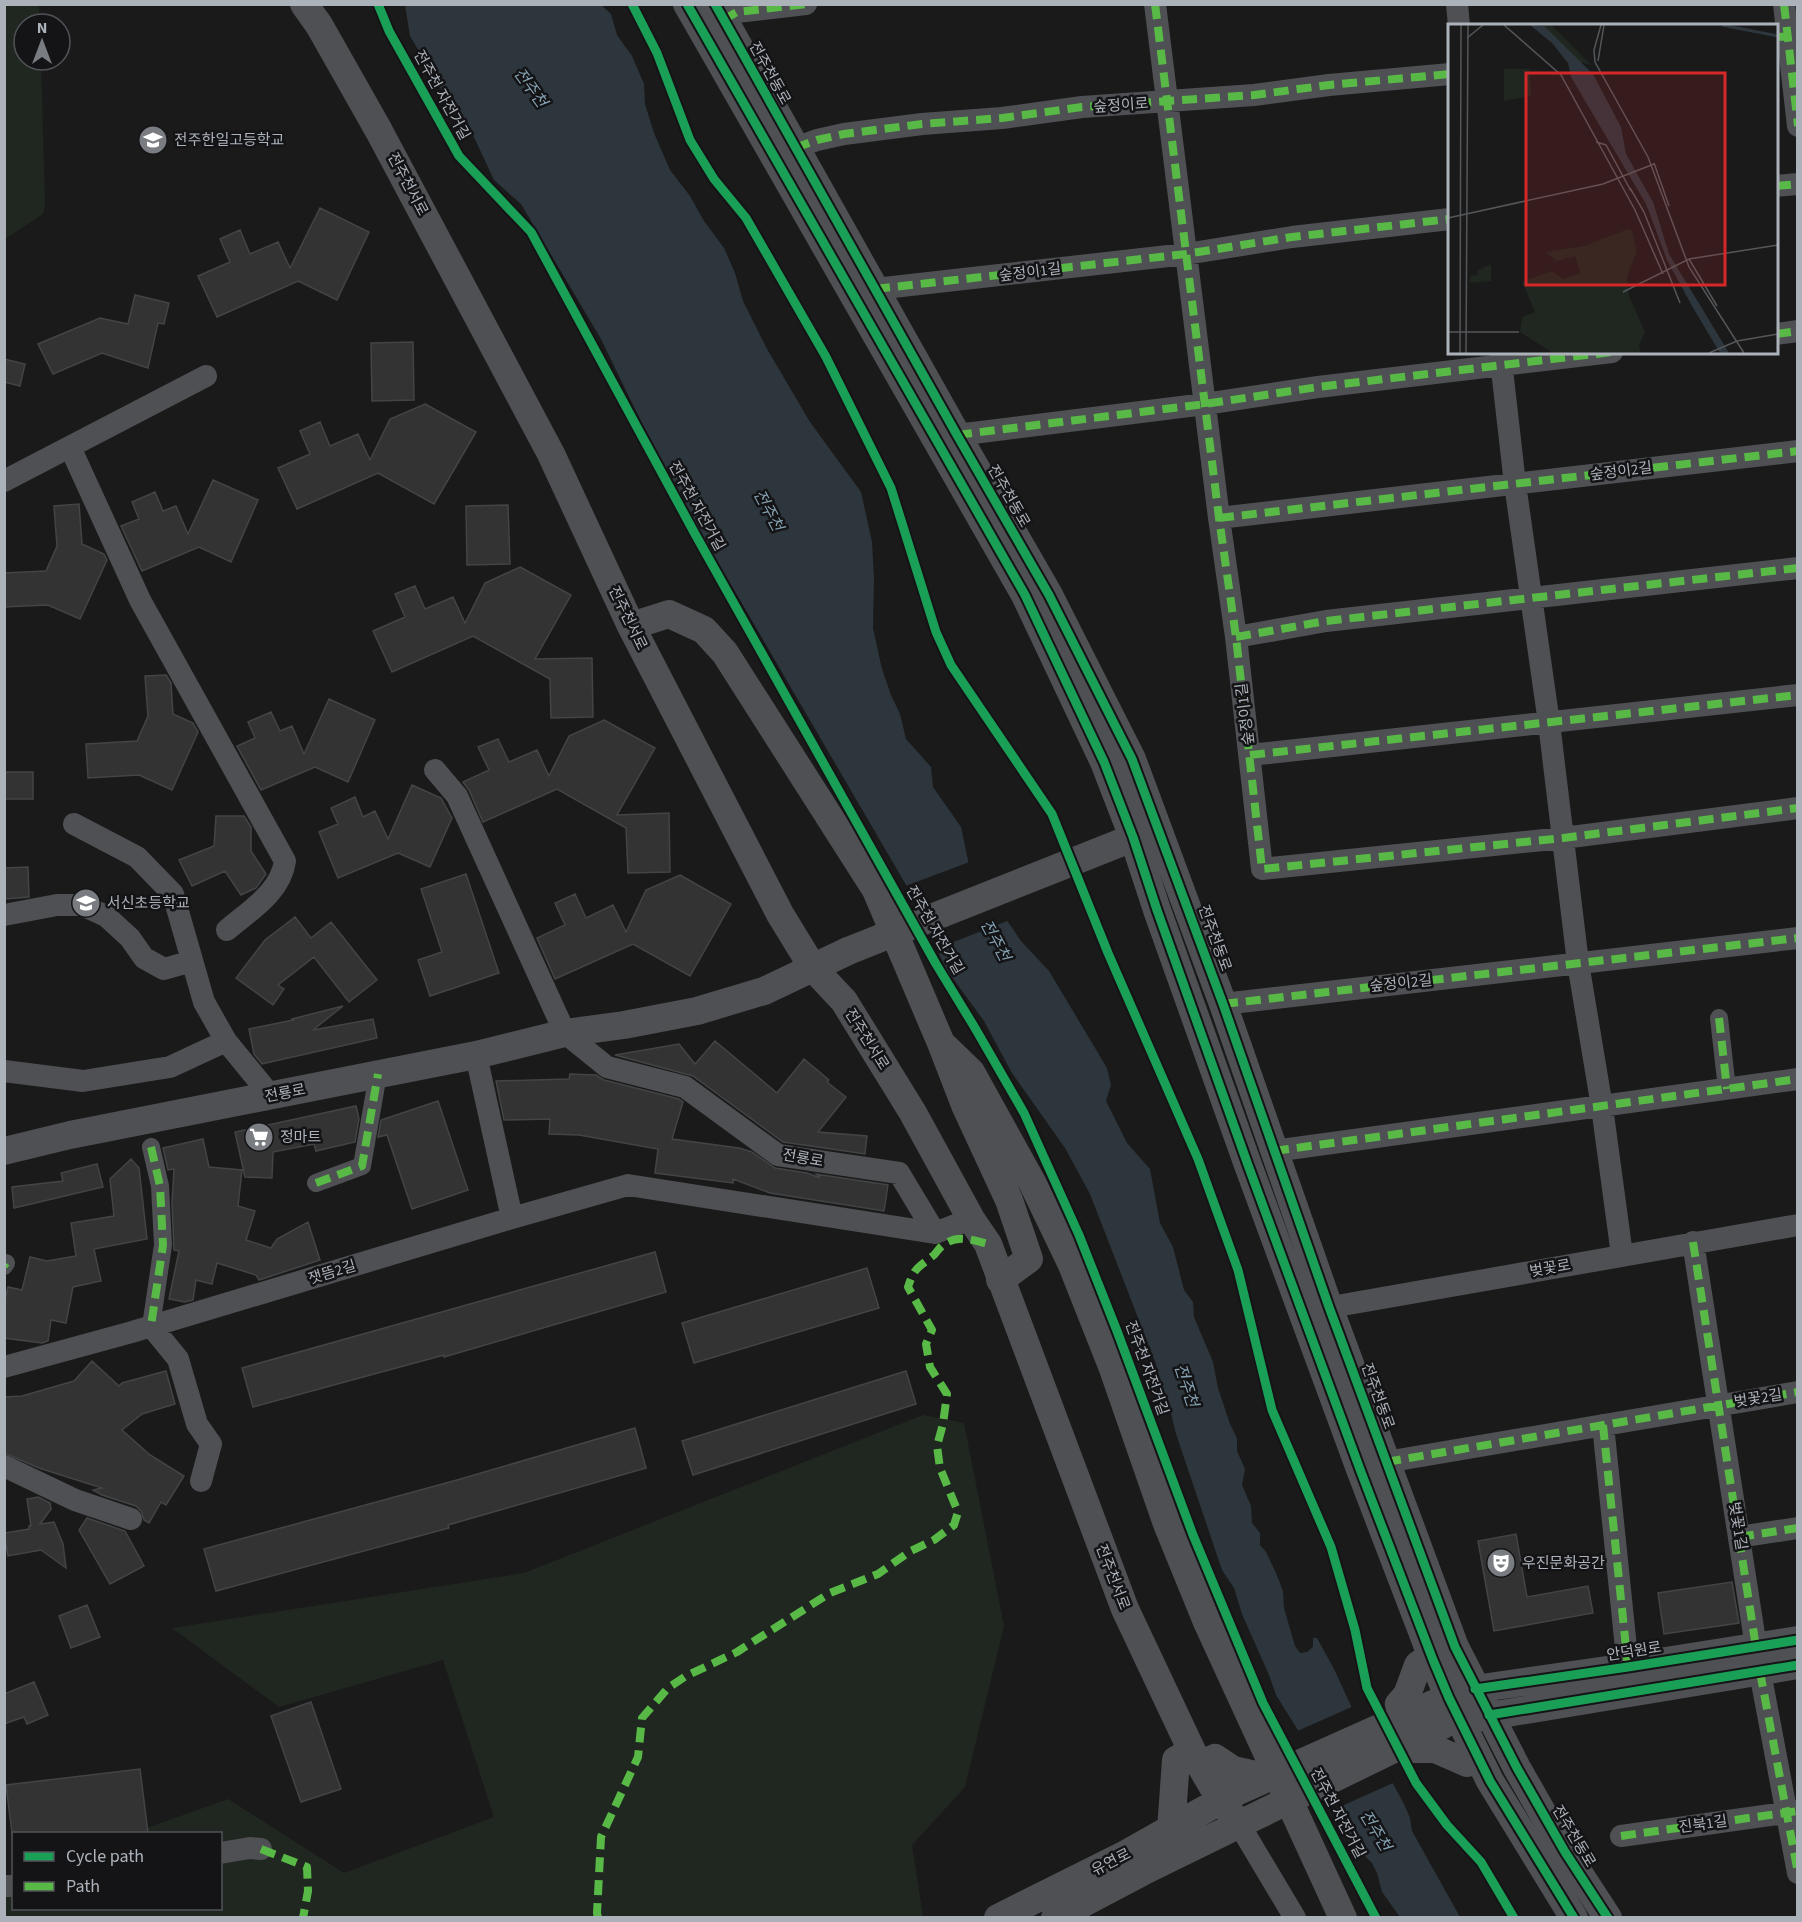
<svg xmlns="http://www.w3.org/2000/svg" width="1802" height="1922" font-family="'Source Sans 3','Noto Sans KR',sans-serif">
<rect width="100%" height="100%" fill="#1a1a1a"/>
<path fill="#202720" d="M5 4 39 5 40 24H24V60H41L45 204 43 214 5 239Z
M923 1415 964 1423 1004 1626 965 1787 912 1845 923 1917 5 1918V1880L13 1877 14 1908H220V1834L133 1833 228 1799 344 1873 494 1817 443 1660 279 1707 172 1628 524 1573Z"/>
<path fill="#2d363c" d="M600 4 611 14 617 35 632 56 644 84 645 104 654 133 670 170 690 196 704 221 724 248 735 273 743 301 767 349 810 422 861 492 872 542 874 578 873 628 882 669 891 695 900 714 906 739 931 767 933 787 961 827 969 865 1021 941 1049 971 1107 1068 1111 1085 1106 1101 1127 1143 1150 1169 1160 1223 1173 1247 1184 1290 1193 1302 1194 1317 1213 1362 1218 1388 1230 1424 1237 1438V1451L1245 1469 1242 1485 1251 1506 1252 1523 1260 1533V1545L1266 1552 1276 1573 1283 1591 1284 1608 1295 1646 1300 1653 1307 1652 1313 1647V1638H1317L1334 1669 1352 1708 1404 1804 1410 1818 1412 1831 1460 1917H1400L1382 1892 1377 1873 1372 1863 1356 1847 1349 1835 1299 1732 1276 1695 1269 1675 1242 1614 1234 1588 1222 1570 1176 1434 1170 1409 1161 1387 1156 1364 1090 1194 1065 1148 1012 1073 984 1021 946 969 909 890 667 475 601 339 521 204 494 180 473 135 451 106 410 36 405 5Z"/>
<path fill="#1a1a1a" d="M972 861 1010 920 933 950 903 887Z
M1354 1706 1395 1782 1333 1810 1295 1732Z"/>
<path fill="#333334" stroke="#424446" stroke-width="1.5" d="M320 208 369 232 337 300 298 281 217 317 198 276 230 262 220 239 240 230 250 254 278 242 290 268Z
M135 295 169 303 164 324 158 323 148 368 102 353 53 374 38 344 100 318 128 324Z
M413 342 414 400 372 401 371 343Z
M4 359 25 364 20 386 4 382Z
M425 404 476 432 434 504 378 473 297 509 278 468 310 454 300 431 320 422 330 446 358 434 370 460 390 419Z
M213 480 258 500 231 562 199 547 142 571 121 526 139 519 132 502 155 492 163 511 176 506 188 534Z
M79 504 82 544 104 554 107 560 80 619 48 605 4 607V573L46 571 57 546 54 506Z
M508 505 510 564 467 565 466 506Z
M520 567 571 595 535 659 592 658 593 717 551 718 550 679 473 636 392 672 373 631 405 617 395 594 415 586 425 609 453 597 465 623 485 583Z
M166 675 171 683 173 714 193 723 198 732 172 790 139 775 88 778 86 744 137 741 148 716 145 676Z
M329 699 375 720 348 782 315 767 261 790 237 746 255 738 248 722 271 712 280 731 292 726 304 754Z
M604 720 655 748 617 815 669 813 670 872 628 873 626 828 557 789 483 822 469 790 463 782 489 770 478 747 498 739 509 762 537 750 549 776 569 736Z
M4 772H33V799H4Z
M412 785 441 798 452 818 430 867 398 853 338 878 319 832 338 824 331 808 355 797 363 817 375 811 388 839Z
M216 816H244L251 827V851L266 874 256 888 241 895 225 871 192 886 179 860 214 846Z
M28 867 29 897 4 899V868Z
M466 874 499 973 430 996 418 960 442 952 421 889Z
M680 875 731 904 690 976 633 944 555 979 537 938 565 925 555 903 575 894 586 918 613 905 626 932 646 890Z
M295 917 311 938 331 922 377 980 349 1002 314 957 278 985 284 989 273 1005 236 978 265 940Z
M343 1006 313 1030 373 1019 377 1038 262 1064 254 1054 249 1029 293 1020 292 1019Z
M715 1041 777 1093 804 1059 829 1080 827 1082 846 1097 818 1132 867 1136 865 1154 783 1142 693 1076 615 1055 679 1044 695 1064Z
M570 1074 596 1075 604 1080 679 1099 683 1102 672 1139 739 1148 752 1152 775 1168 807 1173 820 1178 816 1174 888 1185 884 1211 770 1193 733 1179V1183L655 1173 658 1149 579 1135 549 1134 550 1119 504 1120 496 1081 569 1079Z
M438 1101 468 1190 412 1209 387 1135 378 1137 381 1120Z
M356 1106 359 1119 355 1142 316 1151 314 1144 273 1152 272 1178 245 1177 235 1132Z
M203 1139 209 1167 242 1170 238 1206 255 1211 246 1240 271 1248 277 1239 308 1222 320 1260 259 1280 256 1275 217 1263 212 1284 196 1280 193 1300 185 1302 169 1299 179 1251 174 1250 172 1203 174 1169 168 1170 163 1148Z
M131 1159 139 1168 147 1239 94 1249 101 1281 73 1287 66 1323 51 1320 48 1341 42 1343 4 1338V1304L8 1287 22 1290 30 1257 47 1261 76 1256 71 1223 114 1216 110 1179Z
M97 1164 103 1187 14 1208 12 1187 63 1181 61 1173Z
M655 1252 666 1292 444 1357V1355L253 1407 242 1368Z
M867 1268 879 1308 694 1363 682 1323Z
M92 1361 119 1386 122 1383 166 1371 175 1404 142 1414 122 1430 150 1455 184 1476 166 1505 161 1502 149 1523 144 1520 141 1511 136 1506 102 1495 93 1490 102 1488 39 1468 4 1453V1397L22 1396 74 1381Z
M906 1371 916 1404 693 1475 682 1441Z
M635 1428 646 1468 448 1525 449 1528 216 1591 204 1549 457 1480Z
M38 1497 50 1503 51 1509 40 1524 54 1522 63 1544 66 1568 41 1550 8 1556 4 1533 29 1529V1526H31L27 1499Z
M87 1518 125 1531 144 1566 110 1584 79 1530Z
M1516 1534 1527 1597 1588 1586 1593 1613 1494 1631 1478 1541Z
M1732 1582 1739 1623 1664 1634 1658 1593Z
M87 1605 100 1637 71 1648 59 1616Z
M34 1682 48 1715 27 1724 24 1717 4 1724V1694Z
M311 1702 341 1789 301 1802 271 1716Z
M140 1769 148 1833H12L6 1785Z"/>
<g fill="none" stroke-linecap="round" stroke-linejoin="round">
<path stroke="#4e5053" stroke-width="18" d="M1719 1018 1727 1089
M151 1147 160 1186 163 1245 151 1326
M316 1183 362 1166 378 1074
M4 1266 6 1263"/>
<path stroke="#4e5053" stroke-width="22" d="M1155 4 1219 518 1236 637 1262 869 1563 838 1798 808
M1457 4 1459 26
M1784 4 1798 126
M723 20 737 12 806 4
M795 148 817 140 844 134 922 124 1002 118 1082 107 1254 95 1329 85 1450 74
M1776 186 1798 184
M875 289 1186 254 1292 237 1450 219
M1776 334 1798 331
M1500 352 1515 484 1549 723 1578 963 1602 1107 1622 1255
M957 435 1205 404 1318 387 1612 352
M70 447 140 600 285 861C281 892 249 911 227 930
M4 481 206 376
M1219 518 1798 451
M1236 637 1326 621 1798 568
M1250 755 1798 695
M435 770 457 796 565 1033 607 1067 685 1087 778 1155 899 1173 935 1233
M74 824 137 857 173 894 204 1002 226 1041 271 1096
M4 915 57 905H82L106 916 130 938 144 958 164 969 192 961
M1223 1004 1798 938
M476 1055 512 1218
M4 1071 83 1081 170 1067 226 1041
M1274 1151 1798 1079
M1693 1242 1756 1647
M1314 1310 1798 1225
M151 1326 178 1359 197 1424 211 1444 201 1481
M4 1367 132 1332 512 1218 628 1185 935 1233 971 1219
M1603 1425 1628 1667
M1386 1462 1798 1392
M4 1466 75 1500 131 1519
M1739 1537 1798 1528
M1760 1672 1798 1873
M1239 1824 1295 1918
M1621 1836 1798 1811
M220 1853 250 1848 261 1849
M4 1886H14"/>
<path stroke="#4e5053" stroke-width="28" d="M304 4 319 25 379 131 551 454 631 626 780 914 813 968 844 1001 913 1113 971 1219 988 1244 1125 1609 1192 1751 1221 1801 1239 1824
M687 4 1025 595 1104 762 1133 837 1157 910 1248 1165 1361 1472 1433 1660 1449 1698 1490 1781 1574 1918
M715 4 957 435 1049 595 1132 759 1223 1004 1329 1307 1455 1647 1517 1768 1565 1852 1608 1918
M631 626 669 614 704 630 725 653 876 890 941 1043 965 1105 1009 1200 1029 1259 1000 1280
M941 1043 971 1072 1033 1184 1072 1265 1112 1366 1167 1524 1207 1622 1343 1918
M4 1151 70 1135 476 1055 565 1033 624 1025 697 1011 764 991 848 951
M1459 1695 1475 1689 1628 1667 1798 1640
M1405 1716 1399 1704 1407 1695 1418 1665 1431 1656
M1471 1719 1798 1665
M1406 1743 1408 1749H1435L1467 1763 1478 1758
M1200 1765 1215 1758 1233 1770 1269 1778
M1171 1830 1176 1760 1192 1751
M998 1918 1126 1854 1234 1793
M1055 1918 1142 1872 1248 1820"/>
<path stroke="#4e5053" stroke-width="28" d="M848 951 1120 843
M1234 1793 1433 1704
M1248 1820 1443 1725"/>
<path stroke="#58b947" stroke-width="8" stroke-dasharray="15 8" stroke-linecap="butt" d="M1155 4 1219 518 1236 637 1262 869 1563 838 1798 808
M1784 4 1798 126
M723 20 737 12 806 4
M1776 37 1798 35
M795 148 817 140 844 134 922 124 1002 118 1082 107 1254 95 1329 85 1450 74
M1776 186 1798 184
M875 289 1186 254 1292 237 1450 219
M1776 334 1798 331
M957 435 1205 404 1318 387 1612 352
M1219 518 1798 451
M1236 637 1326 621 1798 568
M1250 755 1798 695
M1223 1004 1798 938
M1719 1018 1727 1089
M151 1147 160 1186 163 1245 151 1326
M1274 1151 1798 1079
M316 1183 362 1166 378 1074
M1693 1242 1756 1647
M4 1266 6 1263
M1603 1425 1628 1667
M1386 1462 1798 1392
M1739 1537 1798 1528
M1760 1672 1798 1873
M1621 1836 1798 1811
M261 1849 307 1867 308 1891 303 1918
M598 1918 597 1913 601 1837 638 1757 642 1718 668 1688 686 1676 737 1652 830 1593 878 1574 909 1552 934 1540 954 1525 958 1512 940 1468 937 1446 943 1424 947 1394 930 1367 926 1344 932 1330 908 1287C915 1266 918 1268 934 1255 937 1252 939 1248 943 1245 958 1234 972 1240 988 1244"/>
<g stroke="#141416" stroke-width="13">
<path id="cycleway" d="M378 4 389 31 459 156 531 232 695 534 936 964 975 1028 1024 1113 1079 1235 1117 1331 1193 1535 1263 1703 1376 1918
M632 4 657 53 690 140 714 179 746 218 826 357 891 488 936 632 951 665 1052 814 1108 953 1198 1159 1238 1270 1272 1410 1331 1547 1355 1630 1367 1688 1416 1783 1447 1825 1481 1862 1514 1918
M687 4 1025 595 1104 762 1133 837 1157 910 1248 1165 1361 1472 1433 1660 1449 1698 1490 1781 1574 1918
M715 4 957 435 1049 595 1132 759 1223 1004 1329 1307 1455 1647 1517 1768 1565 1852 1608 1918
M1475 1689 1628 1667 1798 1640
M1489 1715 1798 1665"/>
</g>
<use href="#cycleway" stroke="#1a9f57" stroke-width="9"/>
</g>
<defs>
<g id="school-disc" transform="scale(1.5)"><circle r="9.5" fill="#797d82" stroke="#141416"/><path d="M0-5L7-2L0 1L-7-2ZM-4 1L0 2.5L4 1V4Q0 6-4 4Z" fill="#fff"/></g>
<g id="supermarket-disc" transform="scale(1.5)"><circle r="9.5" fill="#797d82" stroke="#141416"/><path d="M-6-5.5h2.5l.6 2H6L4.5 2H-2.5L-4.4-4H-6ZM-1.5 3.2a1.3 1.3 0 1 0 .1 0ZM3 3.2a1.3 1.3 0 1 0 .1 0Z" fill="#fff"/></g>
<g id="theatre-disc" transform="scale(1.5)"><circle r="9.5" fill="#797d82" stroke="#141416"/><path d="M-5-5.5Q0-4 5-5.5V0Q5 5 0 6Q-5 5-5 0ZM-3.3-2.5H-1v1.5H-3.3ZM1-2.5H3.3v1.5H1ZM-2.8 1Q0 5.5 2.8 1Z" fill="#fff"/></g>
</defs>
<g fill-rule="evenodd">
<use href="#school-disc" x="153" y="140"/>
<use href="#school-disc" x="86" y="903"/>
<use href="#supermarket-disc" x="259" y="1137"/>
<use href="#theatre-disc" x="1501" y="1563"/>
</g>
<g text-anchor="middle" stroke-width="5" stroke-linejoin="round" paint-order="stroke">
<g font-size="15" fill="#acb2ba" stroke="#141416">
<text transform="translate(770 73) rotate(61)" y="5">전주천동로</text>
<text transform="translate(442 95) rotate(61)" y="5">전주천 자전거길</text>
<text transform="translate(1121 105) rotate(-4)" y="5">숲정이로</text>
<text transform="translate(408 184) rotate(62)" y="5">전주천서로</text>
<text transform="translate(1030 272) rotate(-7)" y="5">숲정이1길</text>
<text transform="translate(1621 471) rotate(-7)" y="5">숲정이2길</text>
<text transform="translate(1009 496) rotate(60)" y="5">전주천동로</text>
<text transform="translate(697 506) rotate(61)" y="5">전주천 자전거길</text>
<text transform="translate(628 618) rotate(64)" y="5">전주천서로</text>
<text transform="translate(1245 714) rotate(-97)" y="5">숲정이1길</text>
<text transform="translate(935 930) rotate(60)" y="5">전주천 자전거길</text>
<text transform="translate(1215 938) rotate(70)" y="5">전주천동로</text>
<text transform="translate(1401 983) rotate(-6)" y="5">숲정이2길</text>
<text transform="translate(867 1039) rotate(58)" y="5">전주천서로</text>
<text transform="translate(285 1093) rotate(-11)" y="5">전룡로</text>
<text transform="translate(803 1158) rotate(10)" y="5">전룡로</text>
<text transform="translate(1550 1268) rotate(-10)" y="5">벚꽃로</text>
<text transform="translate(332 1272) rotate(-17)" y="5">잿뜸2길</text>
<text transform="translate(1147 1368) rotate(70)" y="5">전주천 자전거길</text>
<text transform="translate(1378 1396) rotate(70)" y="5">전주천동로</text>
<text transform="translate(1758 1398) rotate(-9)" y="5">벚꽃2길</text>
<text transform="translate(1738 1526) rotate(81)" y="5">벚꽃1길</text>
<text transform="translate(1113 1577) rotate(69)" y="5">전주천서로</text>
<text transform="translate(1634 1651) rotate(-9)" y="5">안덕원로</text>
<text transform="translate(1338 1813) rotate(62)" y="5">전주천 자전거길</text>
<text transform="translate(1703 1824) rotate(-8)" y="5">진북1길</text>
<text transform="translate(1574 1836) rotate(59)" y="5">전주천동로</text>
<text transform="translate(1111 1862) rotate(-27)" y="5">유연로</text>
</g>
<g font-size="15" fill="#acb2ba" stroke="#141416" text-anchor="start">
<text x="174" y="145">전주한일고등학교</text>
<text x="107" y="908">서신초등학교</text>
<text x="280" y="1142">정마트</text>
<text x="1522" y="1568">우진문화공간</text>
</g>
<g font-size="16" font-style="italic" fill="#85a2b3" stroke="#141416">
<text transform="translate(531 87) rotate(54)" y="6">전주천</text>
<text transform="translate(769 510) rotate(62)" y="6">전주천</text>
<text transform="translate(996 940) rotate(62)" y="6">전주천</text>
<text transform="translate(1187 1385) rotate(72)" y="6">전주천</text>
<text transform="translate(1376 1830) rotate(59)" y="6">전주천</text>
</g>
</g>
<g transform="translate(1448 24)">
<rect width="330" height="330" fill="#1a1a1a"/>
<path d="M94 1H103L143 41 132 38ZM56 45H82L83 72 56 77ZM180 205 184 206 189 228 179 252 181 272 197 308 191 322 193 329H105L72 308 74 293 87 288 74 258 103 247 116 255 132 249 127 232 109 237 97 228 136 222ZM43 240V257L22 259V252L30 251 29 247Z" fill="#202720"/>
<path d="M82 1 96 2 145 50 173 103 178 130 205 178 221 230 281 329H272L244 282 219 236 198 180 123 53 120 39 104 19Z" fill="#2d363c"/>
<path fill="none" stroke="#2d363c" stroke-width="3" d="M274 1 330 12"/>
<path fill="none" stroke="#54575a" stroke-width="1.5" d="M56 1 113 51 187 186 215 250M153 1 146 26 147 38 200 133 241 243 296 329M19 14 35 1M150 37 156 1M148 118 158 121 183 167M206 139 221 182M182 164 196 188 232 279M0 194 155 160 206 140M241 235 269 282M175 268 241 235 330 221M0 308H71M12 329 13 1M18 329 20 1M261 329 289 317 330 310"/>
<path fill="#d62828" fill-opacity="0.15" stroke="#d62828" stroke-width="3" d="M78 49H277V261H78Z"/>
<rect width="330" height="330" fill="none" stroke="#acb2ba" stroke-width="3"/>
</g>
<rect width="1802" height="1922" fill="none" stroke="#acb2ba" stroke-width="12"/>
<rect x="12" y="1832" width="210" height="78" fill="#141416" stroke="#515358" stroke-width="1.5"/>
<rect x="24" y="1852" width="30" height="9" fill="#1a9f57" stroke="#515358" stroke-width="1.5"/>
<text x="66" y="1862" font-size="18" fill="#acb2ba">Cycle path</text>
<rect x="24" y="1882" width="30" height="9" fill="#58b947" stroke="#515358" stroke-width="1.5"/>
<text x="66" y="1892" font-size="18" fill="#acb2ba">Path</text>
<g transform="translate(42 42)"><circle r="28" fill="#141416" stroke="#515358" stroke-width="1.5"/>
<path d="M0-4.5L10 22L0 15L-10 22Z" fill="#797d82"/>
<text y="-9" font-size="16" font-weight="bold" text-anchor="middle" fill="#acb2ba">N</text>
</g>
</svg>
